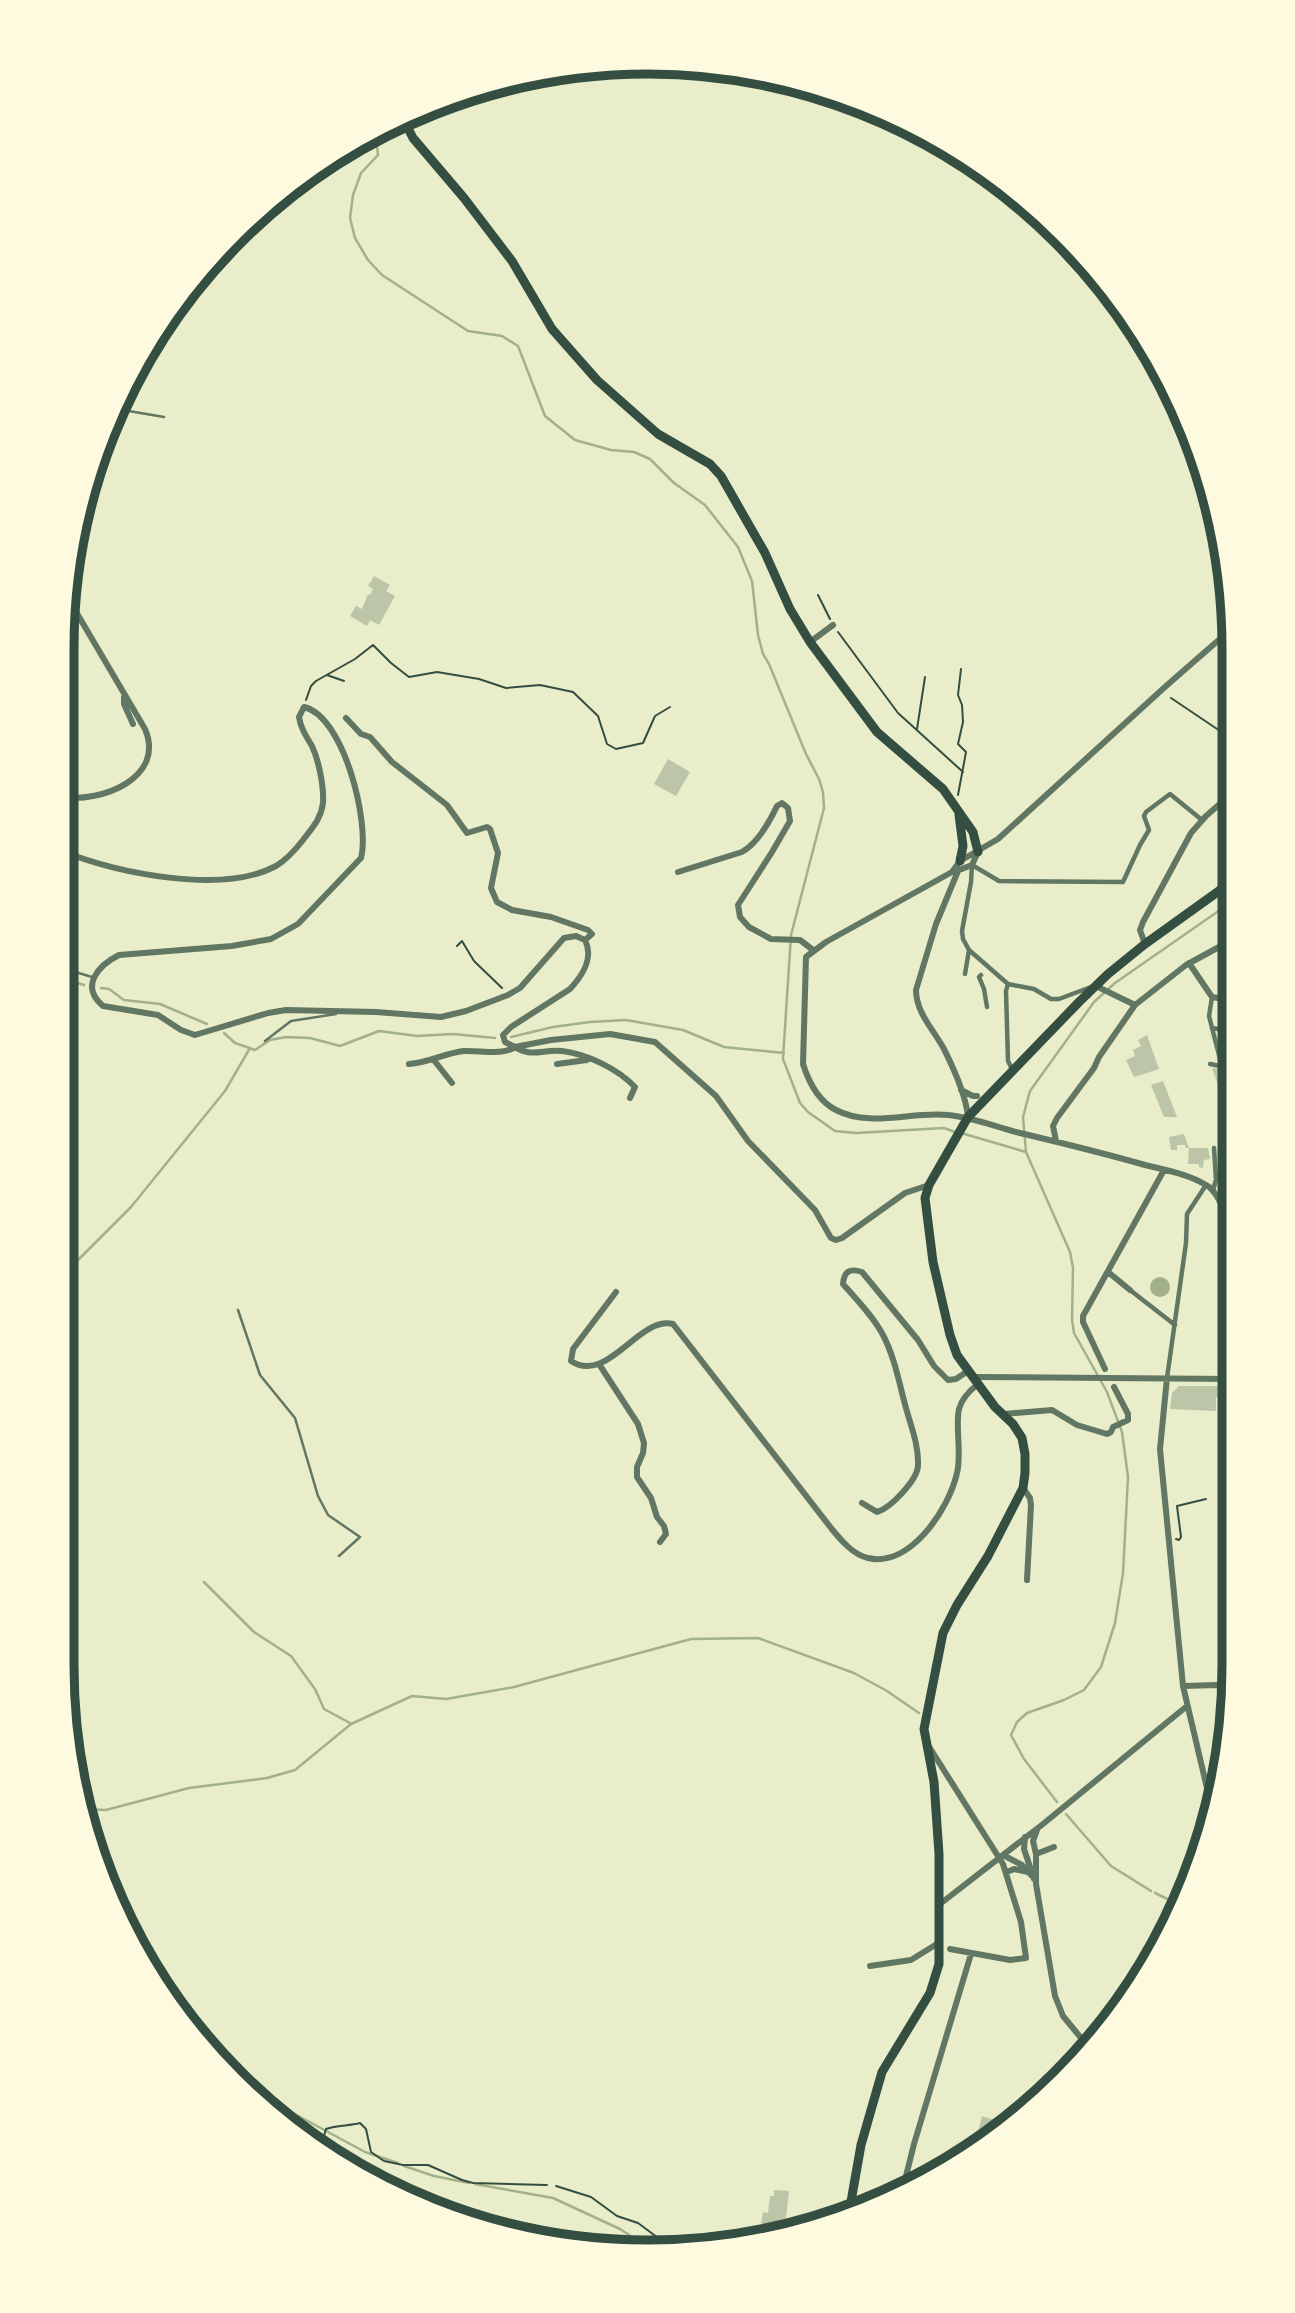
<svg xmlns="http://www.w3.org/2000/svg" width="1295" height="2313" font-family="'Work Sans',sans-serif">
<rect width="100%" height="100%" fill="#e9edc9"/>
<path fill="#a3b18a" d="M1150 1287a10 10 0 1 1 20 0a10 10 0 1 1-20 0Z"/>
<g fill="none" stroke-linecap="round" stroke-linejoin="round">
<path stroke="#a3b18a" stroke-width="2.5" d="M375 130 378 155 361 173 353 195 350 218 355 238 368 260 382 275 468 331 502 336 518 346 545 416 575 440 611 450 634 452 650 459 674 483 705 505 738 547 752 581 758 635 763 654 769 664 806 754 819 779 823 792 824 808 791 935 783 1059 800 1103 808 1112 835 1131 856 1133 944 1128 955 1132
M62 978 84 985
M101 988 109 989 124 1000 160 1004 207 1024
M224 1033 235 1043 255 1050 270 1040 286 1037 310 1038 340 1046 379 1031 417 1036 453 1034 495 1038
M511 1037 553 1027 590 1022 626 1020 683 1030 724 1047 784 1053
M961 1133 1026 1152
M62 1267 77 1261 131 1207 225 1091 250 1048
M204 1582 254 1632 291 1656 315 1689 324 1709 350 1723
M1057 1802 1024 1759 1011 1735 1017 1722 1027 1713 1064 1700 1084 1690 1101 1667 1115 1623 1123 1573 1128 1477 1122 1432 1107 1392 1074 1333 1072 1320 1073 1268 1070 1252 1026 1152 1023 1117 1030 1091 1094 1002 1115 983 1230 903
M85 1809 106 1810 189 1788 267 1778 295 1770 351 1724 412 1696 446 1699 514 1687 691 1639 758 1638 854 1673 887 1691 919 1713
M1066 1814 1111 1866 1151 1891
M1155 1893 1178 1904
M277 2111 291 2112 365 2152 398 2163
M404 2166 434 2176 469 2183
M475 2184 553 2198 620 2229 646 2246"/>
</g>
<path fill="#bcc5a7" d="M374 576 390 585 386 591 395 596 379 625 370 620 367 626 350 616 356 606 362 609 368 594 370 595 373 589 368 586Z
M668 759 690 772 676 796 654 784Z
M1147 1035 1159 1069 1134 1077 1126 1060 1135 1056 1133 1050 1141 1046 1138 1040Z
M1212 1068 1228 1070 1226 1078 1229 1079 1231 1114H1228Z
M1163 1081 1177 1117H1164L1151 1085Z
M1184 1134 1189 1148H1186L1185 1145H1177V1150H1171L1169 1137Z
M1189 1148H1208L1210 1159 1204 1160 1203 1168 1199 1167V1164H1188Z
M1179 1386H1220V1398L1216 1397V1411L1170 1409 1172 1393Z
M982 2116 1001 2122 1000 2128 975 2143Z
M774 2190 789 2191 785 2227 752 2235V2229L760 2230 763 2212 768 2213 770 2196H774Z"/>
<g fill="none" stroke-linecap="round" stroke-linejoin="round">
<path stroke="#344e41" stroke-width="2" d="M818 595 830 619
M838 632 898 713 963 772
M327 675 344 681
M1171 698 1229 737
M306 700 311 686 316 681 355 659 373 645 391 663 409 677 437 672 479 679 506 688 540 685 573 692 598 716 607 744 616 749 643 743 655 716 670 707
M917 729 925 677
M958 795 966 752 958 744 963 722 962 705 958 695 961 669
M457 946 462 941 474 961 502 988
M1176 1539 1179 1540 1181 1537 1177 1506 1206 1499
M327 2155C321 2148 323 2138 326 2129 337 2125 349 2126 360 2123L366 2129 371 2152 384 2161 403 2165H428L462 2180 473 2183 547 2185
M556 2186 591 2197 617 2216 638 2223 673 2249"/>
<path stroke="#617663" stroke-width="2.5" d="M117 409 164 417
M62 968 92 977
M265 1041 291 1021 336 1014
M238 1310 260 1375 295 1418 318 1496 328 1515 360 1537 339 1556"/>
<path stroke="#617663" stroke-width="4.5" d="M965 974 969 950
M981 975 979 977 984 989 987 1007
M1008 984 1006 991 1008 1061 1013 1071
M1091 987 1059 999H1051L1034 989 1008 984 969 950 963 939 962 931 971 882 972 865 999 881 1123 882 1140 845 1149 830 1144 816 1146 812 1170 794 1202 820
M1212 997 1209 1016 1222 1067
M1212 1028 1230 1031
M1210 1064 1230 1068
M1229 1119H1231
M1213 1190 1216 1180 1214 1148
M1130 1290 1175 1325
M1167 1378 1186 1243 1187 1214 1206 1185"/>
<path stroke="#617663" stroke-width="6" d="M1229 631 1166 686 998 839 960 861 952 872 826 942 806 957 803 1064C809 1083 818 1101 836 1110 870 1128 912 1111 948 1115 972 1117 996 1127 1020 1133 1062 1143 1103 1153 1145 1165 1165 1170 1188 1174 1206 1185 1218 1191 1224 1213 1231 1225
M810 642 833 625
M124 697V704L133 724
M346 718 361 734 370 737 392 762 447 805 467 833 487 827 490 829 498 853 491 888 497 902 512 910 551 917 588 930 592 934 585 940
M62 797C101 803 166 778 145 729L65 593
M62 851C117 873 222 895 276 866 286 860 296 849 303 840 312 828 321 819 323 803 324 787 319 761 312 746 306 736 301 729 299 717L304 707C344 716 370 823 361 858L298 924 271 939 232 946 119 955C99 965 79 986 103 1006L158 1015 181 1030 195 1035 268 1013 286 1010 376 1012 441 1017 466 1011 508 995 520 988 564 938 576 936 585 940C594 958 583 975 570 989L511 1027 503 1035 505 1042 515 1047 551 1040 610 1034 655 1042 716 1096 748 1141 815 1210 831 1238 836 1240 842 1238 905 1193 929 1185
M958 871 936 924 916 990C916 1013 934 1030 944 1049 954 1069 966 1095 968 1117
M678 872 742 852C758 843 769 823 777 806L782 803 788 808 790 821 772 852 738 905 740 917 749 927 771 939 800 940 813 950
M954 872 972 865 977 854
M1145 944 1140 930 1143 922 1191 833 1206 816 1230 795
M1189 963 1212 997 1230 1000
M1096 986 1135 1005
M1220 997 1230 981
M433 1059 452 1083
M409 1064C429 1063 444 1053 464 1051 480 1050 502 1056 515 1047 532 1058 543 1049 562 1051 587 1054 618 1069 635 1087L630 1098
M557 1064 587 1060
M961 1090 973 1096H977
M1056 1141 1053 1126 1057 1118 1094 1068 1099 1057 1135 1005 1186 965 1230 941
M1108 1272 1130 1290
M616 1292 573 1349 571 1361C608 1385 638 1316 673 1324L831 1528C840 1539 853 1555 868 1558 910 1568 949 1509 957 1473 962 1454 955 1426 959 1409 962 1398 969 1391 978 1384
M599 1364 638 1424 644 1443 643 1453 637 1467V1477L651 1498 657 1517 664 1526 666 1534 660 1542
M1105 1369 1083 1322V1316L1164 1170
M973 1377 1231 1379
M1167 1378 1160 1449 1183 1686 1214 1818
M1004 1414 1052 1410 1077 1425 1107 1434 1111 1432 1113 1427 1128 1420V1414L1114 1387
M1023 1488 1030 1498 1031 1505 1027 1580
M862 1503 877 1512C891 1508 917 1480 918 1466 919 1446 911 1426 906 1408 899 1383 895 1358 883 1335 873 1316 857 1300 843 1284 844 1271 850 1268 862 1272L918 1340 934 1366 948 1380 956 1379 968 1371
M1183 1686 1218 1685 1232 1687
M928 1745 1003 1864 1021 1922 1026 1958 1010 1960 950 1949
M1037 1830 1033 1841 1036 1854V1884L1055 1996 1063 2016 1086 2044
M1025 1837 1024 1849 1034 1879
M1036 1854 1054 1847
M1003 1855 1022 1865 1032 1876
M1007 1872 1014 1869 1028 1872
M940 1904 1043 1824 1187 1706
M870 1966 911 1960 940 1942
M903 2188 914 2144 971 1954"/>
<path stroke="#344e41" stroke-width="9" d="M402 117 413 138 464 198 512 261 552 329 597 380 658 434 710 464 721 476 765 553 790 609 810 642 877 732 943 789 973 832 978 852
M959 815 963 846 960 861
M849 2213 861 2145 882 2072 930 1993 939 1964V1854L934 1782 924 1729 943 1633 957 1605 988 1556 1023 1488 1025 1473V1454L1022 1438 1013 1424 995 1407 973 1377 957 1355 950 1335 933 1262 925 1198 929 1185 968 1117 1079 1002 1108 974 1145 944 1230 883"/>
</g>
<path d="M0 0H1295V2313H0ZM648 74H648A574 574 0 0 1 1222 648V1666A574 574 0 0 1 648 2240H648A574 574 0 0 1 74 1666V648A574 574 0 0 1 648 74Z" fill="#fefae0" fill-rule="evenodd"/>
<path fill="none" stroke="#344e41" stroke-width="9" d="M648 74H648A574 574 0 0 1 1222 648V1666A574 574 0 0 1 648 2240H648A574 574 0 0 1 74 1666V648A574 574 0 0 1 648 74Z"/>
</svg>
